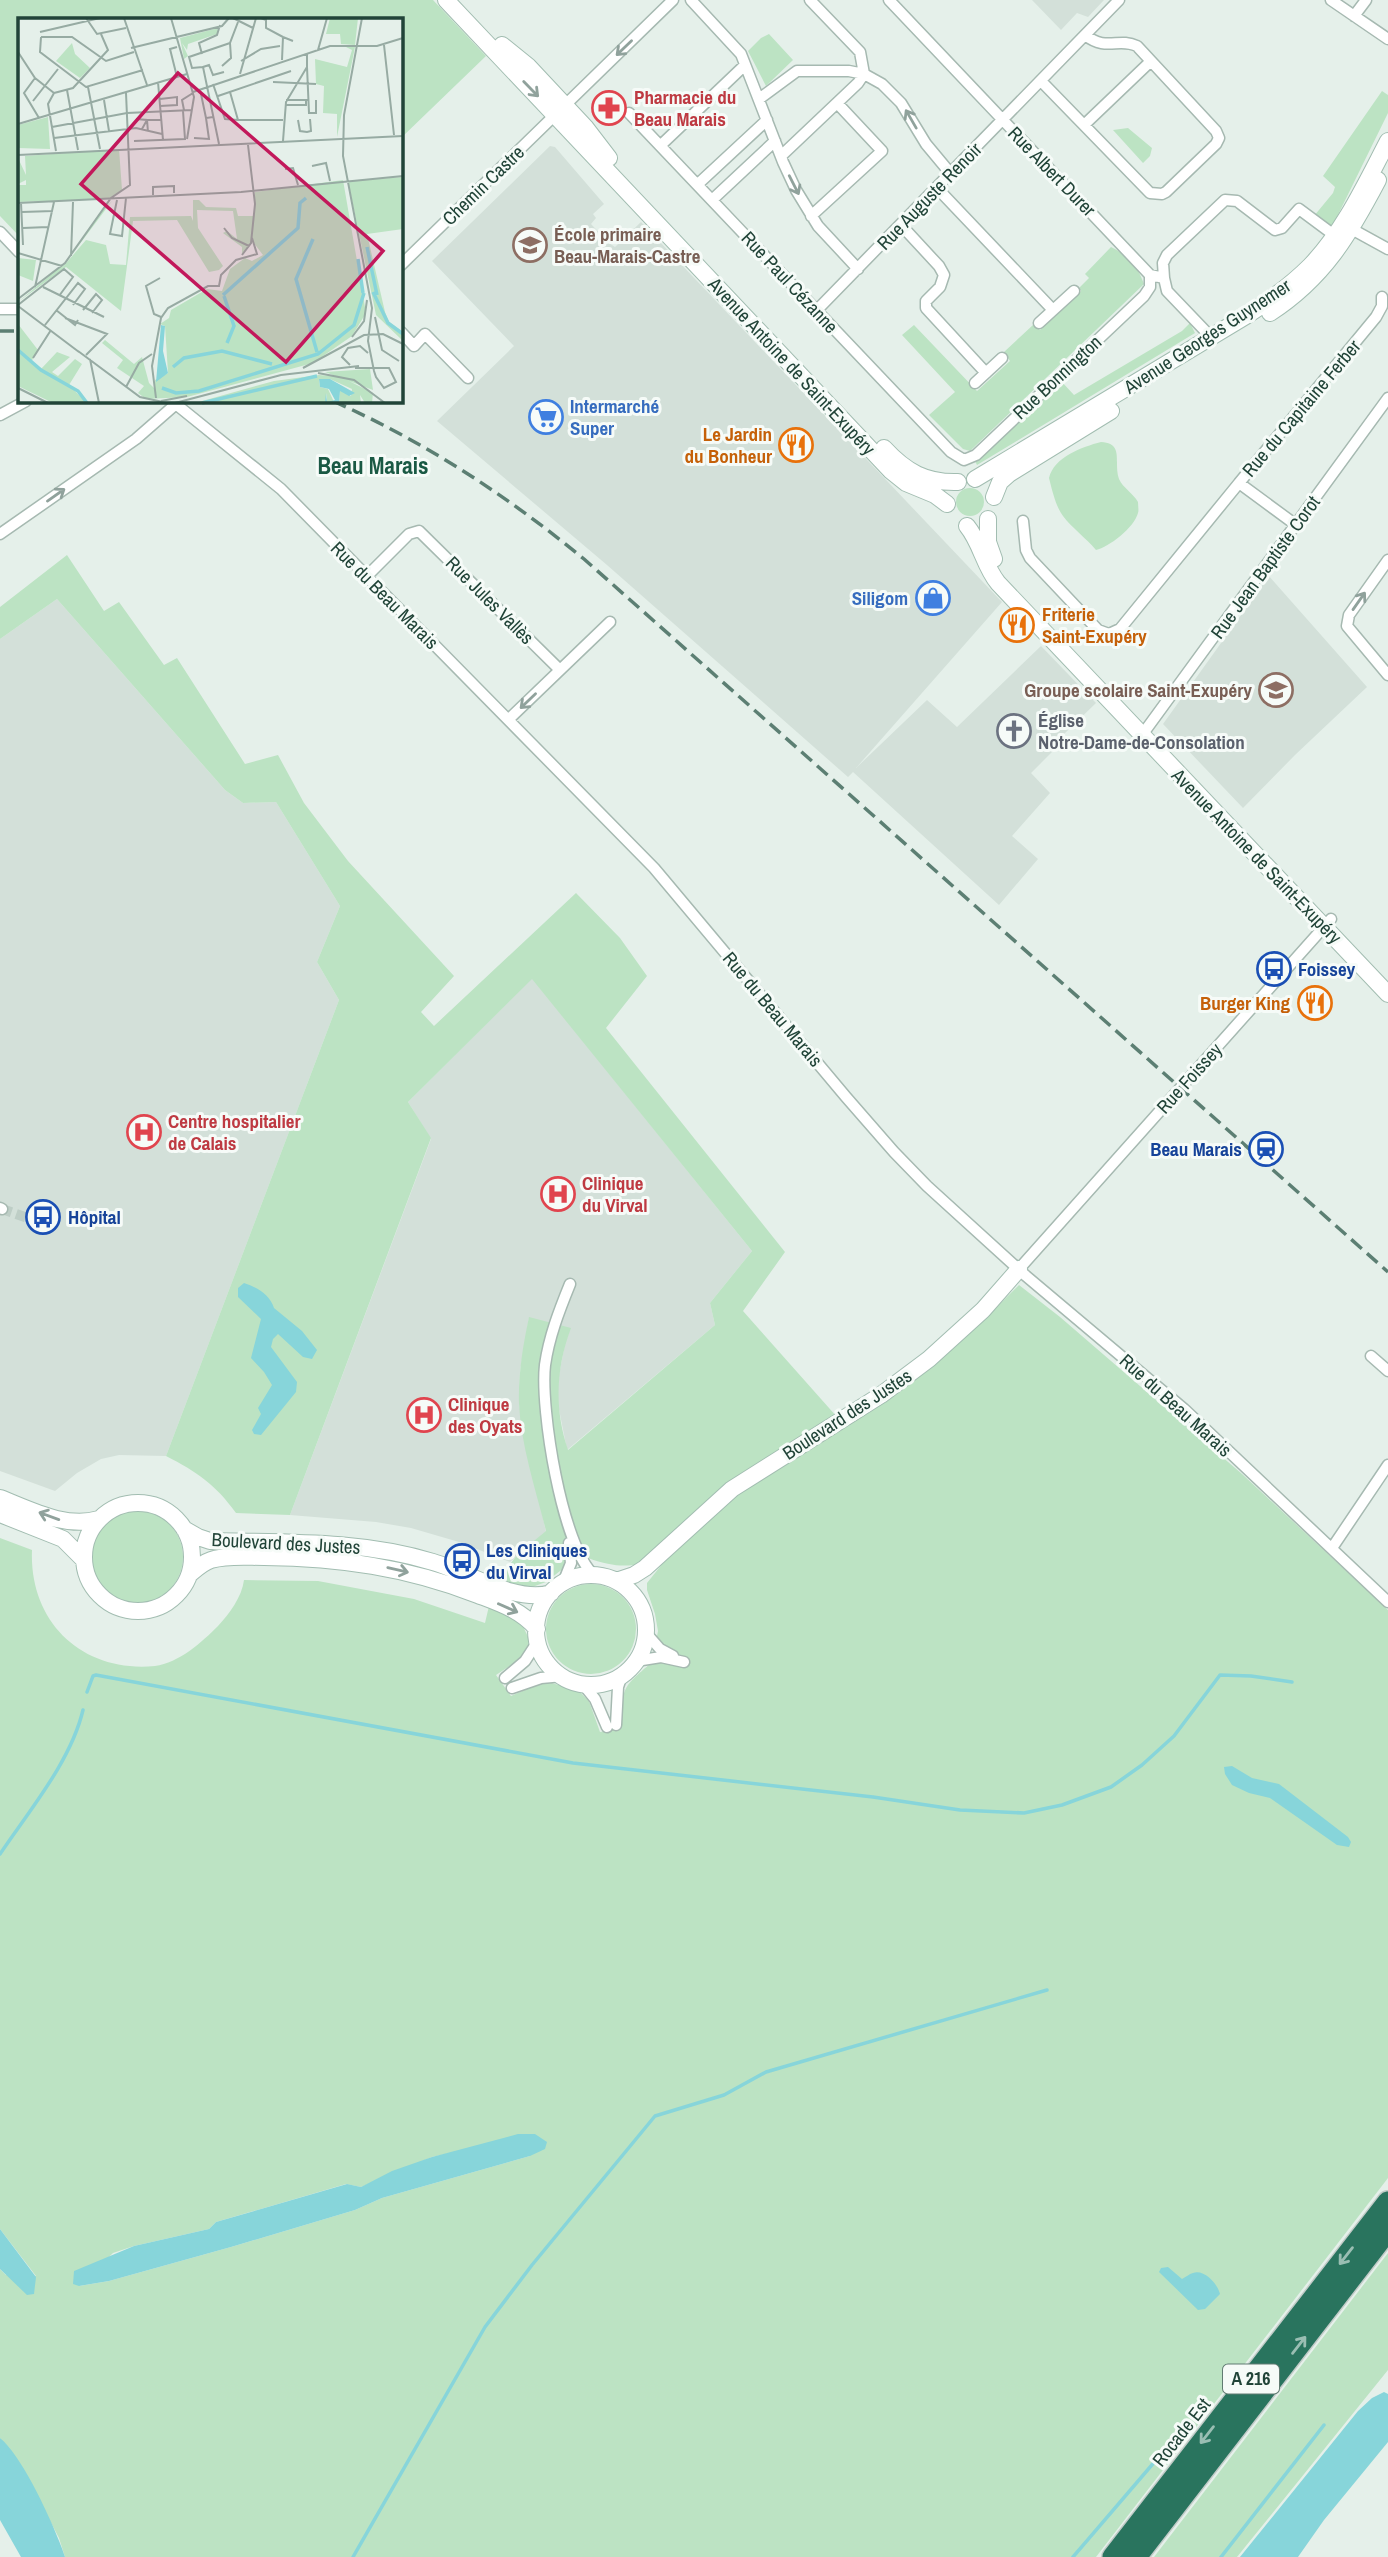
<svg xmlns="http://www.w3.org/2000/svg" width="1388" height="2557" font-family="'Archivo Narrow',sans-serif">
<rect width="100%" height="100%" fill="#e5f0ea"/>
<path fill="#d3e0d9" d="M1032 0H1104L1088 17 1077 13 1061 30Z
M550 146 555 147 604 204 593 214 596 218 591 224 609 243 615 247 641 222 1002 602 856 768 927 700 957 727 1041 646 1096 703 1063 735 1066 738 1031 773 1050 793 1012 836 1038 859 999 905 853 772 848 777 607 565 437 421 514 346 432 261Z
M1269 576 1367 687 1295 755 1243 808 1163 724Z
M57 599 225 790 243 803 276 802 340 906 317 962 339 1000 166 1456 119 1455 101 1459 77 1473 55 1491 0 1471V639Z
M532 978 752 1251 710 1303 715 1325 567 1450 557 1399V1385L565 1344 570 1329 529 1318 520 1371 519 1404 546 1532 510 1562 459 1542 411 1528 376 1522 290 1515 431 1139 408 1102Z"/>
<path fill="#bce3c3" fill-rule="evenodd" d="M0 0H433L486 56 401 138V19H19V236L0 216Z
M769 34 793 60 766 86 748 51 761 38Z
M1382 91 1388 95V113L1332 227 1314 216 1333 193 1335 187 1323 176Z
M1128 128 1152 148 1150 156 1143 163 1113 130Z
M1111 247C1128 255 1138 267 1144 284L970 451 963 449 929 415 955 392 902 335 914 325 977 391 1010 361 1004 352 1033 325 1040 330 1081 291 1079 288 1089 278 1085 274Z
M1190 323 1195 333 977 465 975 461 1061 381 1074 395 1182 331Z
M1101 442C1125 443 1113 463 1119 479 1123 488 1133 493 1138 502 1138 506 1139 510 1138 513 1134 528 1109 547 1096 550 1086 538 1072 528 1063 516 1056 507 1052 490 1049 478 1054 457 1082 447 1101 442Z
M956 502a14 14 0 1 1 28 0a14 14 0 1 1-28 0Z
M67 555 104 611 119 602 164 665 177 658 245 764 278 755 304 803 348 861 454 976 421 1012 434 1026 576 893 620 938 647 976 606 1028 785 1252 743 1311 845 1426C911 1391 966 1338 1019 1285L1060 1317 1242 1474 1388 1610V2178L1096 2557H65L59 2538 26 2475 0 2438V2269L6 2275 36 2276 0 2229V1538L32 1550C29 1622 82 1673 155 1666 179 1663 202 1642 218 1626 229 1614 242 1597 244 1580L318 1581 414 1599 485 1623 489 1606 520 1620 529 1639 527 1651 522 1658 496 1675 511 1696 545 1681 579 1691 589 1701 600 1732 622 1728C623 1686 620 1690 652 1662L658 1631 655 1614 647 1590V1583L667 1558C634 1566 621 1570 588 1558L560 1571 546 1582 524 1590 499 1578 518 1554 546 1531C536 1490 521 1446 519 1404 518 1375 523 1345 529 1317L571 1328C556 1368 554 1409 568 1450L715 1325 710 1303 752 1251 532 979 408 1102 431 1138 290 1515 236 1513C215 1484 197 1472 166 1456L339 1000 317 962 340 906 276 802 243 803 225 790 57 599 0 639V607ZM473 2148 530 2156 382 2198 355 2210 231 2247 109 2281 79 2286 113 2253 134 2246 209 2229 216 2222 346 2184 361 2187 432 2157Z
M91 1557a46 46 0 1 1 92 0a46 46 0 1 1-92 0Z
M546 1629a45 45 0 1 1 90 0a45 45 0 1 1-90 0Z
M1388 2253V2370L1237 2557H1154Z"/>
<path fill="#87d5da" d="M244 1283C257 1287 270 1295 274 1308L302 1331 317 1350 312 1359 303 1357 278 1334 273 1339 271 1347 297 1382 296 1392 261 1435 254 1434 252 1430 261 1414 258 1408 272 1385 264 1372 251 1358 261 1319 238 1297V1288Z
M1232 1766 1252 1778 1279 1784 1348 1837 1351 1842 1349 1847 1337 1845 1270 1798 1249 1793 1232 1785 1225 1774 1224 1767Z
M518 2134H535L547 2142 545 2149 530 2156 382 2198 355 2210 231 2247 109 2281 79 2286 73 2284 74 2271 134 2246 209 2229 216 2222 347 2184 361 2187 392 2171 432 2157Z
M0 2229 36 2277 34 2294 27 2295 0 2269Z
M1168 2267 1182 2279C1186 2277 1189 2274 1193 2273 1205 2269 1218 2285 1220 2294L1205 2309 1198 2310 1159 2272 1161 2268Z
M1384 2392 1388 2394V2442L1324 2520 1298 2557H1240L1358 2411 1372 2398Z
M0 2438C24 2458 55 2527 65 2557H21L0 2520Z"/>
<g fill="none" stroke-linecap="round" stroke-linejoin="round">
<path stroke="#87d5da" stroke-width="3.5" d="M87 1692 93 1676 96 1675 573 1763 873 1797 960 1810 1024 1813 1062 1805 1111 1787 1142 1765 1174 1736 1220 1675 1251 1676 1292 1682
M0 1854C29 1811 71 1761 83 1710
M353 2557 485 2327 532 2265 655 2116 724 2095 766 2072 1047 1990
M1073 2557 1181 2431
M1221 2557 1324 2425"/>
<path stroke="#becec6" stroke-width="10" stroke-dasharray="10 5" stroke-linecap="butt" d="M2 1209 28 1218"/>
<g stroke="#a6b9b1" stroke-width="13">
<path id="street" d="M691 0 741 54 783 162 796 190 818 226 858 269
M889 0 1150 275 1164 278 1167 291 1211 337
M1331 0 1388 39
M1354 16 1366 0
M1041 81 1150 193 1162 194 1166 192 1216 144 1219 138 1216 131 1137 46C1118 37 1107 52 1085 35
M759 99 797 71H849L864 74 882 84 901 103 926 144 951 174
M629 113 951 452 964 460 976 455 1144 296 1150 287V275
M1084 125 1151 61
M661 145 745 65
M781 156 858 83 864 74 860 52 810 0
M698 184 767 120
M937 188 1053 310
M712 200 775 141
M811 216 882 151 837 103
M901 225 939 266 944 275 940 287 926 301V308L986 373
M1348 227 1388 249
M0 232 19 252
M401 265 673 0
M1164 278 1163 263 1167 255 1225 200 1237 201 1275 230 1282 228 1299 209 1338 238
M0 309H19
M817 310 1119 0
M1039 323 1074 291
M401 332 414 346 425 334 468 378
M975 383 1002 358
M172 401 281 489 654 868 846 1097 894 1152 927 1186 1026 1276 1184 1409 1388 1602
M0 415 26 401
M1239 483 1376 317 1382 306V297
M1023 521 1026 550 1030 558 1098 630 1109 634 1120 629 1239 483 1296 525
M0 534 136 439 176 404
M1388 560 1349 615 1347 626 1388 675
M367 576 409 534 419 531 560 670 509 719
M560 670 610 622
M1142 735 1388 398
M0 1208 2 1209
M1019 1269 1331 919
M570 1284C559 1311 549 1337 545 1365 540 1408 562 1547 594 1575
M1371 1356 1388 1371
M1332 1548 1388 1465
M563 1583 571 1563 569 1543
M646 1633 660 1649 673 1656
M636 1661 661 1657 684 1662
M505 1678 525 1661 538 1641
M582 1683 595 1699 607 1727
M512 1688 541 1678 563 1676
M616 1725 618 1687 622 1675"/>
</g>
<g stroke="#a2bdb1" stroke-width="18">
<path id="secondary" d="M446 0 891 471 906 483 935 495 947 504
M502 45 528 66 586 128 609 158
M1270 313C1324 278 1349 235 1378 180
M884 448C906 472 926 483 958 482
M975 479 1246 316C1269 301 1291 285 1310 266 1344 231 1366 183 1388 141
M994 497 1000 482 1009 474 1111 411
M988 519V542L994 559
M967 526C981 543 984 566 998 583L1388 994
M0 1498C31 1510 66 1529 99 1519
M84 1557a54 54 0 1 1 108 0a54 54 0 1 1-108 0Z
M0 1514 63 1539 83 1559
M184 1529 198 1537 210 1541C286 1543 360 1540 433 1562 467 1572 517 1604 551 1593
M189 1575C196 1569 202 1563 211 1560 227 1555 247 1557 264 1557 340 1558 406 1567 478 1595 499 1603 521 1610 537 1629
M536 1630a55 55 0 1 1 110 0a55 55 0 1 1-110 0Z
M616 1581 634 1575 645 1568 732 1489 881 1395 929 1359 983 1310 1019 1269"/>
</g>
<g stroke="#c1cbc7" stroke-width="24">
<path id="highway" d="M1113 2557 1388 2202
M1136 2557 1388 2230"/>
</g>
<use href="#street" stroke="#fff" stroke-width="10"/>
<use href="#secondary" stroke="#fff" stroke-width="16"/>
<use href="#highway" stroke="#29745e" stroke-width="21"/>
<path stroke="#5c7f73" stroke-width="3.5" stroke-dasharray="14 7" stroke-linecap="butt" d="M0 331H19
M333 401C425 442 506 495 584 559L1388 1272"/>
</g>
<defs><path id="oneway-shaft" d="M-6 0H5M1.5-3L5.5 0L1.5 3" fill="none" stroke-width="1.6" stroke-linecap="round" stroke-linejoin="round" transform="scale(1.75)"/></defs>
<g stroke="#90a29c">
<use href="#oneway-shaft" transform="translate(624 48) rotate(136)"/>
<use href="#oneway-shaft" transform="translate(531 89) rotate(46)"/>
<use href="#oneway-shaft" transform="translate(911 119) rotate(-120)"/>
<use href="#oneway-shaft" transform="translate(794 185) rotate(63)"/>
<use href="#oneway-shaft" transform="translate(56 495) rotate(-35)"/>
<use href="#oneway-shaft" transform="translate(1359 601) rotate(-55)"/>
<use href="#oneway-shaft" transform="translate(528 701) rotate(136)"/>
<use href="#oneway-shaft" transform="translate(49 1516) rotate(-160)"/>
<use href="#oneway-shaft" transform="translate(398 1570) rotate(13)"/>
<use href="#oneway-shaft" transform="translate(508 1608) rotate(24)"/>
</g>
<g stroke="#9abeb3">
<use href="#oneway-shaft" transform="translate(1346 2256) rotate(128)"/>
<use href="#oneway-shaft" transform="translate(1299 2345) rotate(-52)"/>
<use href="#oneway-shaft" transform="translate(1207 2435) rotate(128)"/>
</g>
<defs>
<g id="pharmacy-ring" transform="scale(1.75)"><circle r="9.5" fill="#f6fbf8" stroke="#e0444e" stroke-width="1.5"/><path d="M-2-6h4v4h4v4h-4v4h-4v-4h-4v-4h4Z" fill="#e0444e"/></g>
<g id="school-ring" transform="scale(1.75)"><circle r="9.5" fill="#f6fbf8" stroke="#8d6e63" stroke-width="1.5"/><path d="M0-5L7-2L0 1L-7-2ZM-4 1L0 2.5L4 1V4Q0 6-4 4Z" fill="#8d6e63"/></g>
<g id="supermarket-ring" transform="scale(1.75)"><circle r="9.5" fill="#f6fbf8" stroke="#3f7fe0" stroke-width="1.5"/><path d="M-6-5.5h2.5l.6 2H6L4.5 2H-2.5L-4.4-4H-6ZM-1.5 3.2a1.3 1.3 0 1 0 .1 0ZM3 3.2a1.3 1.3 0 1 0 .1 0Z" fill="#3f7fe0"/></g>
<g id="restaurant-ring" transform="scale(1.75)"><circle r="9.5" fill="#f6fbf8" stroke="#e8710a" stroke-width="1.5"/><path d="M-5-6h1v4h1v-4h1v4h1v-4h1v5L-1.5 .5V6h-2V.5L-5-1ZM5-6V6H3V1.5H1.5Q1.5-4 5-6Z" fill="#e8710a"/></g>
<g id="shop-ring" transform="scale(1.75)"><circle r="9.5" fill="#f6fbf8" stroke="#3f7fe0" stroke-width="1.5"/><path d="M-5-2.5h2.3a2.7 3.5 0 0 1 5.4 0H5L5.5 6h-11ZM-1.5-2.5h3a1.5 2.3 0 0 0-3 0Z" fill="#3f7fe0"/></g>
<g id="church-ring" transform="scale(1.75)"><circle r="9.5" fill="#f6fbf8" stroke="#6b7280" stroke-width="1.5"/><path d="M-1.2-6h2.4v3.5h3.3v2.4h-3.3V6h-2.4V-.1h-3.3v-2.4h3.3Z" fill="#6b7280"/></g>
<g id="bus-ring" transform="scale(1.75)"><circle r="9.5" fill="#f6fbf8" stroke="#1a4fb4" stroke-width="1.5"/><path d="M-5-6H5V4H4V6H2V4H-2V6H-4V4H-5ZM-3.5-4V0h7V-4ZM-3.5 1.2v1.5H-2V1.2ZM2 1.2v1.5H3.5V1.2Z" fill="#1a4fb4"/></g>
<g id="hospital-ring" transform="scale(1.75)"><circle r="9.5" fill="#f6fbf8" stroke="#e0444e" stroke-width="1.5"/><path d="M-5-5h3v3.5h4V-5h3V5h-3V1.5h-4V5h-3Z" fill="#e0444e"/></g>
<g id="station-ring" transform="scale(1.75)"><circle r="9.5" fill="#f6fbf8" stroke="#1a4fb4" stroke-width="1.5"/><path d="M-3-6H3Q5-6 5-4V2Q5 4 3 4L4.5 6H3L1.5 4h-3L-3 6H-4.5L-3 4Q-5 4-5 2V-4Q-5-6-3-6ZM-3.5-4v3h7v-3ZM-3.5 1v1.5H-2V1ZM2 1v1.5H3.5V1Z" fill="#1a4fb4"/></g>
</defs>
<g fill-rule="evenodd">
<use href="#pharmacy-ring" x="609" y="108"/>
<use href="#school-ring" x="530" y="245"/>
<use href="#supermarket-ring" x="546" y="417"/>
<use href="#restaurant-ring" x="796" y="445"/>
<use href="#shop-ring" x="933" y="598"/>
<use href="#restaurant-ring" x="1017" y="625"/>
<use href="#school-ring" x="1276" y="690"/>
<use href="#church-ring" x="1014" y="731"/>
<use href="#bus-ring" x="1274" y="969"/>
<use href="#restaurant-ring" x="1315" y="1003"/>
<use href="#hospital-ring" x="144" y="1132"/>
<use href="#station-ring" x="1266" y="1149"/>
<use href="#hospital-ring" x="558" y="1194"/>
<use href="#bus-ring" x="43" y="1217"/>
<use href="#hospital-ring" x="424" y="1415"/>
<use href="#bus-ring" x="462" y="1561"/>
</g>
<g text-anchor="middle" stroke-width="6" stroke-linejoin="round" paint-order="stroke">
<rect fill="#f6fbf8" stroke="#617b72" stroke-width="2" x="1223" y="2364.5" width="56" height="29" rx="5"/>
<g font-size="18" font-weight="bold" fill="#214438">
<text x="1251" y="2385">A 216</text>
</g>
<g font-size="19" font-weight="bold" fill="#be3a42" stroke="#f6fbf8" text-anchor="start">
<text x="634" y="104">Pharmacie du<tspan x="634" dy="22">Beau Marais</tspan></text>
<text x="168" y="1128">Centre hospitalier<tspan x="168" dy="22">de Calais</tspan></text>
<text x="582" y="1190">Clinique<tspan x="582" dy="22">du Virval</tspan></text>
<text x="448" y="1411">Clinique<tspan x="448" dy="22">des Oyats</tspan></text>
</g>
<g font-size="19" fill="#214438" stroke="#f6fbf8">
<text transform="translate(1052 171) rotate(46)" y="7">Rue Albert Durer</text>
<text transform="translate(483 185) rotate(-44)" y="7">Chemin Castre</text>
<text transform="translate(929 196) rotate(-46)" y="7">Rue Auguste Renoir</text>
<text transform="translate(790 282) rotate(47)" y="7">Rue Paul Cézanne</text>
<text transform="translate(1207 336) rotate(-33)" y="7">Avenue Georges Guynemer</text>
<text transform="translate(792 366) rotate(47)" y="7">Avenue Antoine de Saint-Exupéry</text>
<text transform="translate(1057 377) rotate(-43)" y="7">Rue Bonnington</text>
<text transform="translate(1301 408) rotate(-50)" y="7">Rue du Capitaine Ferber</text>
<text transform="translate(1265 567) rotate(-54)" y="7">Rue Jean Baptiste Corot</text>
<text transform="translate(385 595) rotate(45)" y="7">Rue du Beau Marais</text>
<text transform="translate(490 600) rotate(45)" y="7">Rue Jules Vallès</text>
<text transform="translate(1257 856) rotate(46)" y="7">Avenue Antoine de Saint-Exupéry</text>
<text transform="translate(773 1009) rotate(50)" y="7">Rue du Beau Marais</text>
<text transform="translate(1189 1078) rotate(-48)" y="7">Rue Foissey</text>
<text transform="translate(1176 1405) rotate(42)" y="7">Rue du Beau Marais</text>
<text transform="translate(847 1414) rotate(-33)" y="7">Boulevard des Justes</text>
<text transform="translate(286 1543) rotate(3)" y="7">Boulevard des Justes</text>
<text transform="translate(1181 2432) rotate(-52)" y="7">Rocade Est</text>
</g>
<g font-size="19" font-weight="bold" fill="#785e54" stroke="#f6fbf8" text-anchor="start">
<text x="554" y="241">École primaire<tspan x="554" dy="22">Beau-Marais-Castre</tspan></text>
<text x="1252" y="697" text-anchor="end">Groupe scolaire Saint-Exupéry</text>
</g>
<g font-size="19" font-weight="bold" fill="#366cbe" stroke="#f6fbf8" text-anchor="start">
<text x="570" y="413">Intermarché<tspan x="570" dy="22">Super</tspan></text>
<text x="908" y="605" text-anchor="end">Siligom</text>
</g>
<g font-size="19" font-weight="bold" fill="#c56008" stroke="#f6fbf8" text-anchor="end">
<text x="772" y="441">Le Jardin<tspan x="772" dy="22">du Bonheur</tspan></text>
<text x="1042" y="621" text-anchor="start">Friterie<tspan x="1042" dy="22">Saint-Exupéry</tspan></text>
<text x="1290" y="1010">Burger King</text>
</g>
<g font-size="19" font-weight="bold" fill="#5b616d" stroke="#f6fbf8" text-anchor="start">
<text x="1038" y="727">Église<tspan x="1038" dy="22">Notre-Dame-de-Consolation</tspan></text>
</g>
<g font-size="19" font-weight="bold" fill="#164399" stroke="#f6fbf8" text-anchor="start">
<text x="1298" y="976">Foissey</text>
<text x="1242" y="1156" text-anchor="end">Beau Marais</text>
<text x="68" y="1224">Hôpital</text>
<text x="486" y="1557">Les Cliniques<tspan x="486" dy="22">du Virval</tspan></text>
</g>
<g font-size="23" font-weight="bold" fill="#1a5944" stroke="#f6fbf8">
<text x="373" y="474">Beau Marais</text>
</g>
</g>
<g transform="translate(18 18)">
<rect width="385" height="385" fill="#e5f0ea"/>
<path d="M312 0H340L337 27 323 26 322 16H308ZM200 10 199 16 170 26 169 32 164 25 170 38 166 41 162 20ZM54 25 57 36 72 50 62 60 38 43ZM328 29H337L319 119V96L305 95 306 68 298 66 297 41 329 49 334 32ZM30 99 32 131 0 130V107ZM101 131 104 172 90 181 0 184V167H8V162L0 166V140L8 157 7 138ZM385 159V211L349 216 367 294 371 304 385 314V323L358 297 330 163ZM325 162 348 295 334 318 295 345 169 379 128 381 120 375 126 368 99 350 105 342 84 325 87 322 116 346 124 339 131 365 136 370 137 362 150 355 147 308 142 306 151 300 153 292 189 271 204 273 212 251 227 240 234 243 245 237 235 224 224 236V229L205 215 209 213 219 221 215 193 179 192 180 210 205 248 201 252 191 254 159 202 115 203 103 293 48 249 0 284 48 244 81 196 94 183 43 251 68 222 88 227 92 246 108 247 112 199 173 198 175 203V182H181L188 189 218 190 220 198H236L237 174ZM0 240 18 242 15 263 0 257ZM0 306 20 332 13 344 23 351 39 334 52 339 34 354 40 358 57 341 64 346 51 367 69 385H35L0 368ZM352 351 355 372 307 354ZM301 357 323 359 355 375 354 385H347L342 377 343 385H321L322 372 333 378 334 371 312 361 301 362 302 369 310 371 316 384H309V375L307 385H177L256 363Z" fill="#bce3c3"/>
<path d="M143 307 147 308 145 333 150 355 138 364ZM301 361H312L337 375 331 378 322 373 321 385H307L308 375 309 384 317 382 311 371 302 369Z" fill="#87d5da"/>
<path fill="none" stroke="#87d5da" stroke-width="3.5" d="M295 221 278 261 299 334M349 229 359 277M340 241 345 275M355 274 370 305 385 316M205 277 280 210 282 185 288 180M206 278 216 308 209 325M0 332 23 352 60 373 69 385M155 349 166 340 204 333 254 346M144 370 158 375 181 373 300 336 336 307 346 275M184 385 299 358"/>
<path fill="none" stroke="#97aba3" stroke-width="2" d="M68 0 79 16 108 10M106 0 129 67M153 0 176 79 169 121M215 0 235 10M243 0 248 2V10L265 19M22 14 82 0M23 19 22 34 68 69 125 52M23 19H54L88 43 116 34M366 27 376 117M113 30 204 8 211 0M300 32 309 0M0 34 17 60 36 75M184 36 181 25 199 17 202 7M264 42 265 19 275 23M223 43 243 31 262 28M204 48 213 40 212 25 220 4M185 49 174 50 171 39 212 25M289 49 291 95H298V82M222 56 238 0M159 59 152 31 159 29M17 60 6 75 21 100M140 64 145 122M255 64 298 66M195 66 207 101 220 102M70 69 82 131M49 72 60 132M175 74 312 28H359L385 20M212 74 220 102H265M36 75 55 70 90 32 83 16M36 75 30 86 38 133M183 76 188 100M200 78 273 53M142 81 159 79V87L142 88M86 82 91 113M268 82H291M15 83 40 51M267 87H288V82M166 92 164 82 175 75M118 101 129 102 130 114M280 102 282 113 289 114 293 113 292 101M0 106 169 56M34 109 109 95 174 92M124 111 129 102H143M36 120 118 110 144 116M176 120 191 121 188 100 195 99M116 123 167 121 165 93M265 123 268 84 289 49V36M201 126 185 49 191 47 195 57 206 54M0 137 385 118M294 148 308 145 312 163M267 151 275 150 280 167M135 177V169L156 168V175M99 182 92 216 104 218 108 180M0 185 223 174 385 158M3 185 5 227M4 194 35 193M5 210 30 209M206 210 214 220 231 228M0 235 44 248M224 237 233 225 237 186 230 127M53 238 55 184M142 260 128 268 136 296 143 299M17 269 36 184M25 269 86 299M0 281 47 245 93 180 112 167 108 75M0 287 46 251 55 259 41 278M0 288 61 334M38 292 57 307 60 302M65 292 78 276 84 282 74 295M357 299 364 332 381 343M47 300 89 316 68 337M27 307 60 265 67 271 55 287M334 319 346 303 349 282M60 333 122 379 145 384M15 340 33 312M72 341 81 385M332 347 324 339 330 330 342 328 350 335M285 350 346 317 365 316 385 326M337 350H371L378 364 366 370 358 359 356 353 350 323 354 290 325 138 326 97 344 0M300 355 336 362 367 385M108 369 121 345 134 336M0 370 30 385M138 380 134 348 143 300 150 290 190 268H201L203 257 218 242 239 236 234 220M143 383 169 378M157 385 263 357 341 348"/>
<path fill="#c2185b" fill-opacity="0.15" stroke="#c2185b" stroke-width="3.5" d="M160 55 365 233 268 344 63 166Z"/>
<rect width="385" height="385" fill="none" stroke="#214438" stroke-width="3.5"/>
</g>
</svg>
